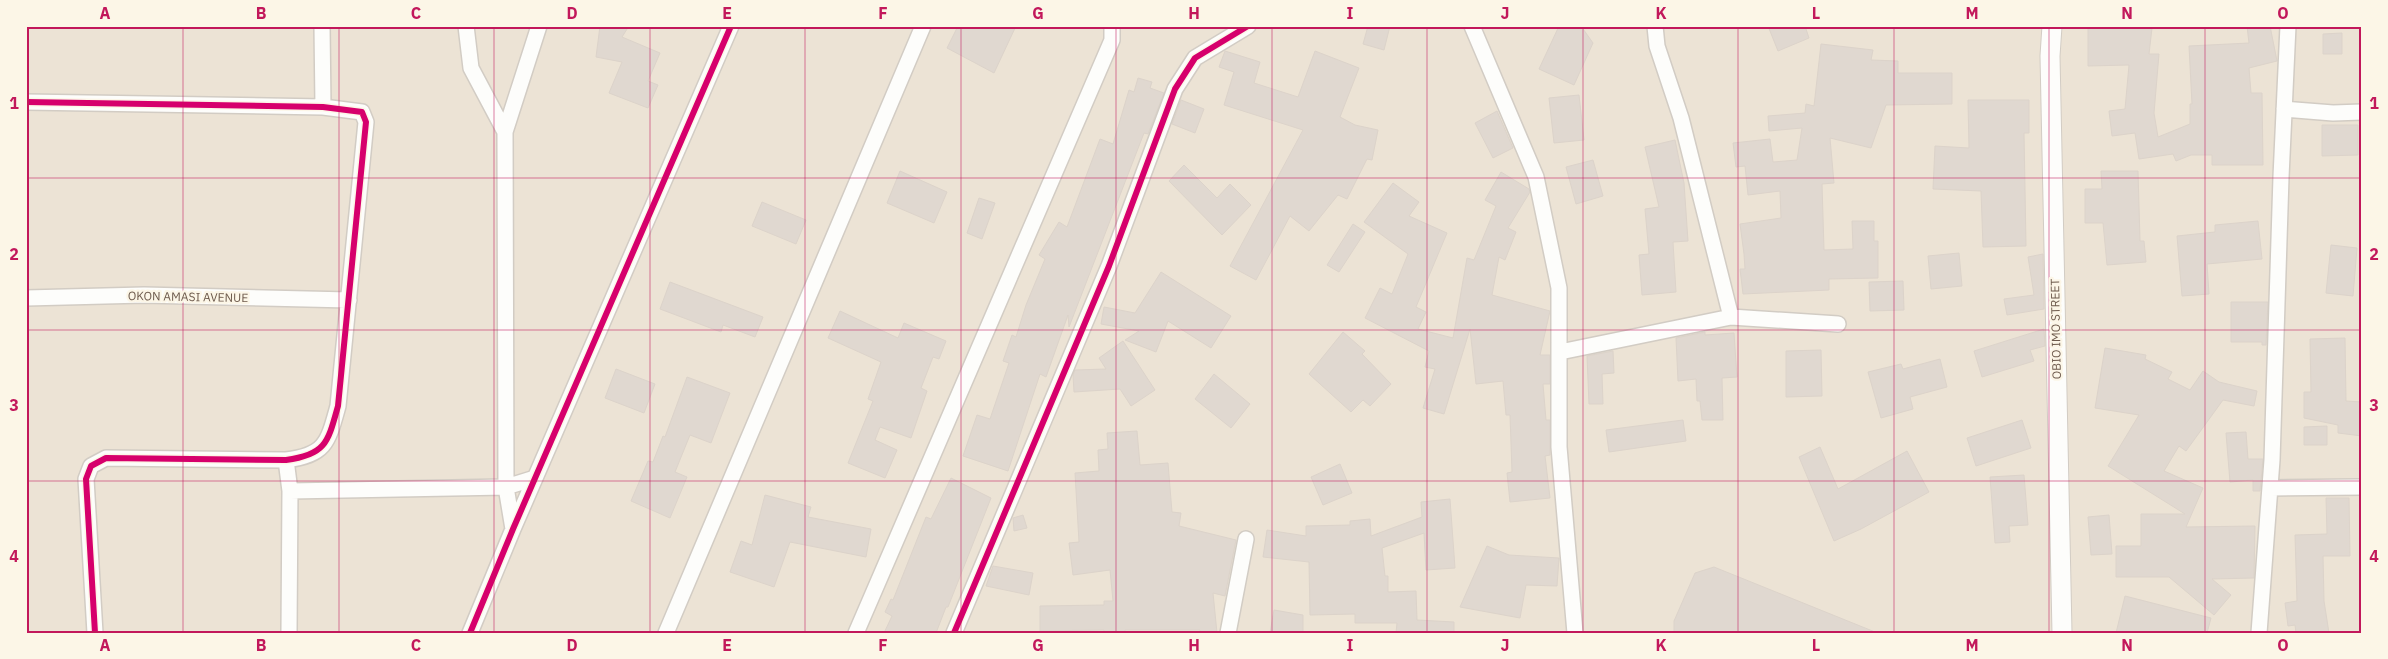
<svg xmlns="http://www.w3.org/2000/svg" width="2388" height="659" font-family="'IBM Plex Sans',sans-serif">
<rect width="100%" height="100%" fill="#f4f0e7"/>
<path fill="#ece3d5" d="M26 26H2362V633H26Z"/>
<path fill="#e0d8d0" stroke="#dcd3ca" d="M600 26H629L622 37 660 53 648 81 658 85 648 108 609 93 622 62 596 57Z
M958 26H1016L994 73 947 48Z
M1368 26H1390L1384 50 1363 44Z
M1559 26H1581L1593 43 1574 85 1539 69Z
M1768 26H1805L1809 38 1778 51Z
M2088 26 2152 28 2149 54H2159L2154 113 2158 137 2190 124V104H2192L2189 46 2249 43 2247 26H2270L2277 61 2249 68 2251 93H2262L2263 165H2212V155H2191L2176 161 2173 154 2139 159 2135 133 2112 136 2109 111 2125 109 2129 65 2088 66Z
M2342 33V54H2323V34Z
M1821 44 1873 50 1871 60 1898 61V73H1952V104L1886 105 1871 148 1830 138 1834 183 1822 184 1824 250 1853 249 1852 221H1874V241H1878V278L1829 279V290L1743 294 1740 269H1745L1744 254 1740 224 1781 218 1780 191 1748 195 1745 166 1736 167 1733 143 1770 139 1773 162 1797 160 1802 128 1769 131 1768 116 1805 113 1806 104 1814 106Z
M1225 51 1260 62 1254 83 1298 97 1315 51 1359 68 1340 117 1355 125 1378 130 1372 160 1367 159 1347 199 1338 195 1309 231 1290 216 1256 280 1230 266 1303 130 1224 105 1234 72 1219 67Z
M1138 78 1152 82 1150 88 1164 93 1148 134 1144 133 1069 327 1068 315 1046 377 1040 374 1008 471 963 456 977 415 990 419 1009 363 1003 361 1012 335 1016 337 1026 305 1045 259 1039 255 1059 222 1067 227 1100 139 1113 144 1129 90 1134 92Z
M1579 95 1584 140 1554 143 1549 98Z
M1181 100 1204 109 1195 133 1172 124Z
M1968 100H2029V133H2024L2026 246 1983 247 1981 191 1933 189 1935 146 1969 148Z
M1497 111 1513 148 1493 158 1475 123Z
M2322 125H2358V155L2322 156Z
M1675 140 1684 183 1688 241 1673 242 1676 292 1642 295 1639 255 1649 254 1645 209 1659 207 1645 147Z
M1593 160 1603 196 1576 204 1566 167Z
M1184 165 1217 198 1230 184 1251 205 1222 235 1169 181Z
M900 171 947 192 934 223 887 203Z
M2101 171H2138L2140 241H2144L2146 262 2107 265 2103 223H2085V189H2102Z
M1501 172 1529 189 1530 192 1508 228 1516 232 1505 260 1499 257 1492 295 1550 311 1540 355H1550V384H1543L1546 420H1550V455L1545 456 1550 498 1510 502 1507 473 1512 472 1510 415H1506L1503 381 1476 384 1470 329 1444 414 1423 408 1435 369 1425 367 1429 351 1365 318 1380 288 1392 294 1408 254 1364 222 1393 183 1419 202 1409 216 1447 233 1416 307 1426 312 1418 329 1453 338 1467 258 1474 260 1496 206 1485 200Z
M979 198 995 203 982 239 967 233Z
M762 202 806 220 796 244 752 226Z
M2258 221 2262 259 2207 264 2209 294 2182 296 2177 236 2215 232V225Z
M1353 224 1365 232 1339 272 1327 265Z
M2331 245 2357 248 2353 296 2326 293Z
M1959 253 1962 286 1931 289 1928 256Z
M2043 254 2044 309 2007 315 2004 299 2034 295 2028 257Z
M1161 272 1231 316 1211 348 1168 321 1156 352 1125 340 1139 331 1101 324 1104 307 1135 313Z
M1903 281 1904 310 1870 311 1869 282Z
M670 282 763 317 755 337 723 325 721 332 660 309Z
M2231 302H2268L2266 345H2262V342H2231Z
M840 311 898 338 904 323 946 341 939 359 933 357 921 388 927 391 911 438 880 427 875 440 897 450 885 478 848 463 873 401 868 399 881 362 828 338Z
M2044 329 2045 346 2030 350 2034 361 1982 377 1974 351Z
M1343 332 1365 351 1362 354 1391 384 1370 406 1363 400 1351 412 1309 374Z
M1705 332V335L1734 333 1737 377 1722 378 1723 420H1702L1700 401H1697L1696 379 1678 381 1676 338Z
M2345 338 2346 401 2362 402V436L2338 433V425L2304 418V392H2311L2310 339Z
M1123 341 1155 390 1131 406 1120 389 1074 392 1073 375 1075 370 1106 369 1099 358Z
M2105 348 2146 355 2145 359 2172 372 2168 379 2190 390 2203 371 2219 382 2257 391 2254 406 2223 400 2186 451 2179 446 2164 471 2203 488 2186 527 2255 526 2254 578 2212 579 2231 595 2214 615 2169 577H2116V546H2141V514H2185L2108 466 2139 415 2095 408Z
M1821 350 1822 396 1786 397V351Z
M1613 351 1614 373 1602 374 1603 404H1589L1587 356Z
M1940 359 1947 387 1910 397 1913 409 1881 418 1868 372 1901 364 1903 369Z
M616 369 655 384 644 413 605 398Z
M1214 374 1250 404 1231 428 1195 399Z
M687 377 730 393 711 443 690 435 675 472 687 477 670 518 631 501 648 461 653 462 663 436 665 437Z
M1683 420 1686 441 1609 452 1606 430Z
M2022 420 2031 448 1976 466 1967 438Z
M2327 426V445H2304V427Z
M1137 431 1140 465 1168 463 1172 512 1181 513 1179 526 1236 540 1225 596 1213 593 1217 633H1200V630H1125V633H1104V630L1040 631V606L1104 605V601H1113L1110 570 1073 575 1069 543 1079 542 1075 473 1099 471 1098 450 1108 449 1107 433Z
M2246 432 2248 459H2263L2260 491H2253V480L2230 482 2226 433Z
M1820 447 1838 489 1907 451 1929 492 1861 529 1834 541 1799 457Z
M1340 464 1352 493 1323 505 1311 477Z
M2024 475 2028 525 2009 526 2010 542 1995 543 1990 477Z
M951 478 991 498 948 607H946L936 633H884L892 616 885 612 891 599 893 600 926 517 931 519Z
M765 495 811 507 808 517 871 529 866 557 790 542 774 587 730 572 741 541 752 545Z
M2326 498H2349L2350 556H2323L2324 601 2329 633H2296L2295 625 2288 626 2285 603 2297 601 2295 535 2327 534Z
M1450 499 1455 568 1426 570 1424 533 1382 548 1385 576H1388V592L1416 591 1417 620 1454 622V633H1396L1397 623H1355V614L1310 615 1309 562 1263 557 1267 530 1306 536V526L1350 525V521L1370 519 1371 536 1422 517 1421 502Z
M1023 515 1027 528 1014 531 1013 518Z
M2109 515 2112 554 2091 555 2088 517Z
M1487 546 1509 555 1559 558 1557 586 1526 585 1520 618 1460 607Z
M993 566 1033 573 1029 595 986 586Z
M1714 567 1875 632V633H1674V621L1695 573Z
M2125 596 2211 618 2207 633H2116Z
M1274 610 1303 615V633H1270Z"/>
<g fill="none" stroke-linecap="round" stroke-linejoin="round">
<g stroke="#d2ccc4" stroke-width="18">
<path id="minor" d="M322 26 323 107
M466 26 471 68 505 132
M1472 26 1536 177 1559 288V447L1575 633
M1655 26 1657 46 1681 118 1731 317
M26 102 323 107 362 112 366 122 338 406C328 442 326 455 286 460L106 458 91 466 86 479 95 633
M2284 109 2333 113 2362 112
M26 298 144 295 349 300
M1560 352 1731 317 1838 324
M286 460 290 491 506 487 535 478
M2271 488 2362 487
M513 529 506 487 505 132 539 26
M289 633 290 491
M470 633 513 529 731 26
M666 633 923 26
M856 633 1112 40V26
M954 633 1109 266 1175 89 1195 58 1248 26
M1228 633 1246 539
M2259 633 2272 460 2281 177 2288 26"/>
</g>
<g stroke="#d2ccc4" stroke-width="21">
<path id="tertiary" d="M2052 26 2050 56 2062 633"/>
</g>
<use href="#minor" stroke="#fdfdfb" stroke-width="15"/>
<use href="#tertiary" stroke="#fdfdfb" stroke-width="19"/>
<g stroke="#fcf6e7" stroke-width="9">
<path id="cycleway" d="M26 102 323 107 362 112 366 122 338 406C328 442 326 455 286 460L106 458 91 466 86 479 95 633
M470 633 513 529 731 26
M954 633 1109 266 1175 89 1195 58 1248 26"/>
</g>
<use href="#cycleway" stroke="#d6006c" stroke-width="6"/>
</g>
<path fill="none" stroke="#c2185b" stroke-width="1" stroke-opacity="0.55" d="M183 26V633M339 26V633M494 26V633M650 26V633M805 26V633M961 26V633M1116 26V633M1272 26V633M1427 26V633M1583 26V633M1738 26V633M1894 26V633M2049 26V633M2205 26V633M26 178H2362M26 330H2362M26 481H2362"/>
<g text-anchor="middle" stroke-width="4.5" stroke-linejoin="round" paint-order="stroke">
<g font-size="12" fill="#6d5a4c" stroke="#fcf6e7">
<text transform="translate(188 297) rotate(1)" y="4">OKON AMASI AVENUE</text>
<text transform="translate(2056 329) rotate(-91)" y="4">OBIO IMO STREET</text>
</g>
</g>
<rect width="2388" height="659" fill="none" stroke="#fcf6e7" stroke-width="55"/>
<rect x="28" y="28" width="2332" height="604" fill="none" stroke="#c2185b" stroke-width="2"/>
<g font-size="16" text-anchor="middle" font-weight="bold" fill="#c2185b">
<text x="105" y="19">A</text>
<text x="261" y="19">B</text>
<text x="416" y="19">C</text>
<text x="572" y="19">D</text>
<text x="727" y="19">E</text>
<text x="883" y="19">F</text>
<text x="1038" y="19">G</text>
<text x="1194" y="19">H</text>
<text x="1350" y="19">I</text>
<text x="1505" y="19">J</text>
<text x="1661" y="19">K</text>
<text x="1816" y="19">L</text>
<text x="1972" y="19">M</text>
<text x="2127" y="19">N</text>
<text x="2283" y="19">O</text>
<text x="14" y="109">1</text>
<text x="2374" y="109">1</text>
<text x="14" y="260">2</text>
<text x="2374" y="260">2</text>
<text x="14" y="411">3</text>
<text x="2374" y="411">3</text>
<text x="14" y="562">4</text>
<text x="2374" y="562">4</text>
<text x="105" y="651">A</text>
<text x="261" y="651">B</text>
<text x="416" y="651">C</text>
<text x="572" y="651">D</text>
<text x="727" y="651">E</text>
<text x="883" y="651">F</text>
<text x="1038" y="651">G</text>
<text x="1194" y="651">H</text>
<text x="1350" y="651">I</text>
<text x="1505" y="651">J</text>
<text x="1661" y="651">K</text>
<text x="1816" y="651">L</text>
<text x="1972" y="651">M</text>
<text x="2127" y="651">N</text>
<text x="2283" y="651">O</text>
</g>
</svg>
